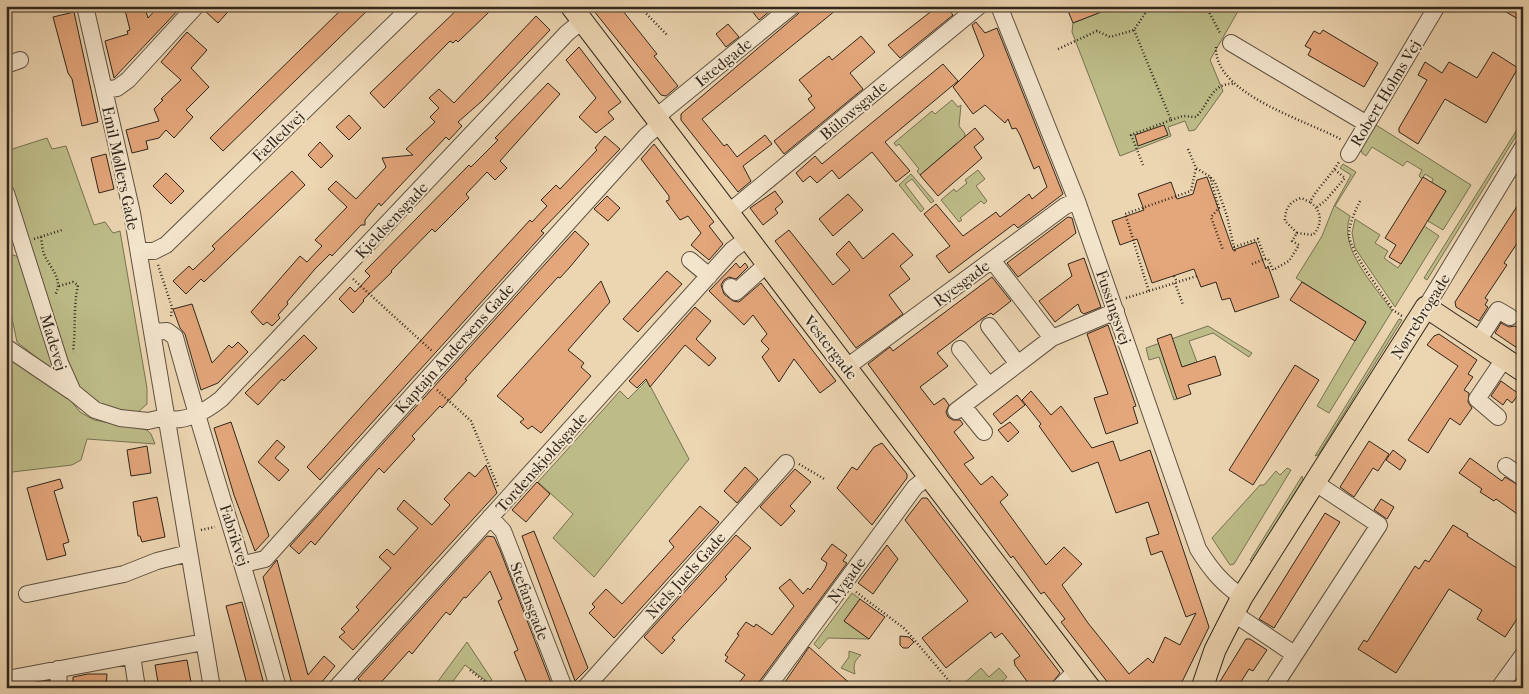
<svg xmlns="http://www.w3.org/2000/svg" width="1529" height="694" font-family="'IM FELL French Canon',serif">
<rect width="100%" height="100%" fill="#ecd5b1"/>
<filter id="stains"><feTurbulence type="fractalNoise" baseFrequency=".004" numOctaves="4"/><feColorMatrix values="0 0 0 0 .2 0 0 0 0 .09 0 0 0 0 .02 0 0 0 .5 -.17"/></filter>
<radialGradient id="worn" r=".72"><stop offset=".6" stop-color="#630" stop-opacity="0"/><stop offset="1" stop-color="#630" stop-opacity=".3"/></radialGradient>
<path fill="#bdbc88" stroke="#767252" d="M1116 6H1241L1210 60 1223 91 1195 130 1189 131 1185 121 1168 127 1171 136 1120 156 1072 32 1073 23Z
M952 100 958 107 961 105 959 126 965 134 963 151 957 143 920 175 917 171 919 169 899 144 896 146 894 143 932 111 935 114Z
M1523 120V125L1427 280 1424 278Z
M1376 125 1471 185 1443 230 1428 221 1446 191 1431 184 1433 179 1425 174 1422 179 1419 176 1422 170 1407 161 1403 166 1372 147 1366 156 1362 153 1361 149Z
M47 138 52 149 66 146 94 225 105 222 113 233 120 231 147 388V404L138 412C107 409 96 406 75 382L6 170V151Z
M1343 164 1356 172 1335 206 1350 216C1338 249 1374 284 1392 311L1329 413 1317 406 1366 322 1296 278 1322 236 1334 206 1351 175 1340 168Z
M978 170 985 179 976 186 987 201 984 204 981 201 960 218 962 220 959 222 941 200 954 189 956 192 967 183 965 180Z
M911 174 934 201 931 203 912 179 905 184 924 209 921 212 899 185Z
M1355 219 1380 235 1375 243 1388 251 1384 258 1398 268 1424 226 1439 236 1395 307 1355 248 1352 233Z
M13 255 22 258 57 371H54L17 342 6 290V258Z
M1399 319 1402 320 1318 455 1315 456Z
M1208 326 1252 353 1249 357 1213 333 1189 341 1197 362 1182 367 1177 399 1174 400 1159 357 1149 360 1146 348Z
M6 353 62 390 80 412 94 420 147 430 151 434 155 444 87 439 81 460 72 465 12 472 6 516Z
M647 380 689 459 594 577 553 538 573 514 538 482 620 391 628 399Z
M1287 468 1291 470 1234 564 1230 565 1212 538 1260 485H1264L1276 471 1280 475Z
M1302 476 1303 480 1252 561 1250 560Z
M852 593 860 599 844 621 869 639 828 638 819 649 814 644Z
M467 642 492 680 489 683 465 665 448 688H433Z
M849 651 861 655C854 661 853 665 855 674L841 668 849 657Z
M981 668 989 677 999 668 1007 677 995 688H963L961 686Z"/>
<path fill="#e4a67b" stroke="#30271d" d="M124 6H136L137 10 145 8 148 18 159 6H182L114 78 105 41 128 34 127 31 130 30Z
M212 6H233L218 23 206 12Z
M345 6H372L223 151 210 138Z
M461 6H483L489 12 458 42 456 40 453 43 450 41 384 108 370 93Z
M590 6H619L657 54 654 56 678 86 666 96 661 95Z
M748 6H776L759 20Z
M802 6H841L702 119 724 146 727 144 737 157 765 135 772 144 743 166 751 181 738 192 681 120V114L798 14Z
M938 6H946L953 15 900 58 888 45Z
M1066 6H1113L1114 7 1073 23Z
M1496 6H1523V22Z
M74 12 98 122 82 126 72 79 68 73 53 17Z
M536 16 550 30 482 101 458 122 462 126 449 140 446 137 381 206 379 203 365 220V225H361L332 256 330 254 315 269 287 302 288 304 278 315 280 318 272 326 267 322 263 325 251 312 300 256 307 262 322 246 315 240 347 207 328 189 336 181 356 199 386 167 382 158 413 155 406 149 435 122 430 117 439 108 429 98 439 89 454 103Z
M976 22 985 33 997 28 1063 194 1018 228 1014 224 949 273 936 256 950 246 924 214 936 204 963 236 996 212 1000 217 1029 194 1032 199 1047 187 1039 166 1034 169 1020 135 1016 128 1012 129 1008 119 1005 123 985 105 973 114 953 87 984 56 972 25Z
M728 24 739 37 726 47 716 34Z
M1323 30 1378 63 1364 87 1308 55 1311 49 1305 46 1314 31 1320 34Z
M187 32 207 50 191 68 209 87 186 110 193 117 174 138 166 130 159 138 146 141 148 149 132 153 126 130 159 121 154 109 163 100 161 99 181 80 161 62Z
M861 36 875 52 850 73 863 89 784 154 774 141 815 108 808 99 812 96 799 80 829 56 832 60Z
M579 47 621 102 608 112 614 119 596 133 579 117 596 98 566 60Z
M1493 52 1518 68 1486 123 1445 99 1418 144 1399 132V128L1427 80 1418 75 1425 62 1442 73 1449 62 1477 78Z
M943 64 958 81 885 142 910 171 896 182 872 152 839 179 832 170 817 183 810 176 803 182 796 173 815 156 822 164Z
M548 83 560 94 500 161 507 168 495 180 487 172 466 194 469 198 435 232 432 229 391 271 392 272 363 300 364 301 353 313 339 299 350 287 355 292 370 276 365 271 469 165 471 167 498 140 495 138Z
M349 115 361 128 349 140 336 127Z
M1164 125 1168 135 1138 146 1135 135Z
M975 128 984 139 974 147 982 158 938 196 920 175Z
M605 136 620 149 541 231 544 233 320 480 307 467 486 268 530 220 532 222 547 206 541 200 556 185 560 189 597 150 595 148Z
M320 142 333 156 321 168 308 155Z
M654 144 714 222 709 226 723 244 709 260 691 245 701 233 688 216 680 220 666 201 669 200V196L641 159Z
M106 154 114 189 99 193 91 158Z
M292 171 305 185 204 282 201 279 186 294 173 281 189 266 193 270 215 249 212 246Z
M166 173 184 191 171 204 153 186Z
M1207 177 1233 250 1256 242 1266 269 1268 266 1279 297 1235 312 1230 298 1222 300 1216 282 1201 287 1194 269 1152 283 1137 239 1120 245 1112 221 1144 210 1138 194 1171 182 1177 199 1193 194 1197 180Z
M1423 177 1446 191 1401 264 1389 257 1396 245 1385 238Z
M775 191 783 202 775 209 778 213 763 225 750 208Z
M848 194 863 210 833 236 819 219Z
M607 196 620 208 608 221 594 209Z
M1523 197V245L1518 242 1504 263 1507 265 1485 298 1488 300 1485 305 1488 307 1479 321 1456 307 1455 302Z
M1068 217 1072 218 1076 233 1018 277 1007 263Z
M789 230 833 285 850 270 836 254 849 241 863 259 893 233 913 255 900 266 910 279 889 295 903 314 856 348 775 241Z
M575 231 589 244 570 267 560 278 558 277 465 379 467 380 442 408 440 406 412 436 415 439 384 473 379 468 315 545 311 541 299 554 290 546Z
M1084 258 1101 307 1084 314 1081 312 1078 304 1055 322 1039 301 1072 276 1068 264Z
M736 263 740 268 745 263 748 267 736 279 729 277 724 280 721 285 724 294 733 301 739 302 761 283 836 381 820 393 794 359 779 382 762 357 769 349 761 341 767 334 753 315 744 325 709 291Z
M667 271 682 284 638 332 623 319Z
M992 277 1011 301 993 315 991 313 983 318 937 353 948 366 920 387 934 405 944 398 949 405 946 412 948 417 953 420H960L963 424 954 432 974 458 964 464 981 485 992 476 1008 495 1000 502 1046 565 1064 547 1082 564 1062 585 1088 623 1129 674 1148 658 1153 663 1165 637 1180 645 1196 613 1186 617 1162 551 1151 555 1146 538 1159 534 1148 502 1116 513 1098 462 1072 472 1039 426 1041 424 1022 400 1031 391 1051 415 1061 406 1092 448 1113 441 1120 461 1150 450 1209 627 1179 688H1112L1061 622 1065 619 1044 592 1041 594 1013 556 1011 558 868 364 890 347 893 351Z
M601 281 610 302 568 350 584 363 581 367 591 376 541 433 532 426 528 429 520 422 524 419 497 396Z
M1302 282 1366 322 1355 341 1290 300Z
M192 304 212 363 229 345 232 348 238 342 248 352 218 383 201 390 185 334 180 328 173 309Z
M695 307 711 321 696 339 716 358 709 366 685 345 650 387 646 379 637 388 629 381Z
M1501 323 1509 327 1515 326 1523 331V352L1495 333Z
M1108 325 1136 406 1133 407 1138 423 1106 434 1094 398 1108 394 1087 334Z
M1171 334 1182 367 1215 356 1221 375 1188 385 1191 394 1177 399 1157 339Z
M1439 334 1477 360 1468 374 1473 377 1464 390 1469 393 1468 402 1472 408 1460 425 1450 418 1428 453 1408 440 1458 366 1427 345 1434 336Z
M304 335 317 348 284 381 282 379 258 405 245 393Z
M1295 365 1319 380 1253 485 1229 470Z
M1501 381 1519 394 1512 403 1507 399 1503 405 1491 396Z
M1017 395 1025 405 1001 424 993 414Z
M231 422 269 536 255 551 234 495 214 428Z
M1010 422 1019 432 1008 442 998 430Z
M277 440 285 447 275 458 289 470 279 481 258 462Z
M1369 441 1389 454 1378 471 1373 468 1354 497 1340 487Z
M882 443 907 474V478L872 525 837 488 852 467 857 470 874 447Z
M147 446 151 473 131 476 127 450Z
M1393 450 1406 460 1400 470 1386 460Z
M1470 458 1502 481 1505 477 1523 488V518L1496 499 1494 501 1480 492 1482 489 1459 473Z
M486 465 497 493 353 650 339 637 345 632 341 629 359 610 356 607 391 568 379 557 387 549 394 555 418 528 397 509 404 500 432 525 450 505 444 499 469 472 475 477Z
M745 467 758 479 737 503 724 491Z
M795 469 811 482 790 506 795 511 781 526 760 507Z
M60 479 63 488 54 491 69 542 63 544 66 555 47 560 27 488Z
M537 482 550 494 526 522 512 510Z
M157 497 165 537 142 542 140 536H138L133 502Z
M922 498H927L1060 673 1048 688H1032L1015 665 1014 660 1020 656 1002 633 995 638 991 632 946 668 922 638 968 601 905 520Z
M1381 499 1394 507 1387 519 1374 510Z
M700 506 719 522 614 638 589 613 595 607 592 604 606 589 622 604 674 547 669 541Z
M1325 513 1340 522 1274 628 1259 619Z
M1453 525 1468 534 1467 536 1523 572V610L1505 637 1477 619 1482 610 1449 589 1396 673 1358 649 1364 640 1367 642 1415 566 1419 569 1425 560 1429 562Z
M534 531 588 668 575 681 522 536Z
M736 535 751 548 725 577 727 579 672 638 675 640 662 654 644 637Z
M487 536 494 537 500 550 553 688H529L514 652 518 650 498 601 502 599 490 571 466 598 464 597 450 615 446 612 412 654 409 651 376 688H368L358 679Z
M832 544 847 555 843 561 847 563 759 682 757 688H735L745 675 725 661 728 657 725 655 739 635 737 634 746 622 754 627 756 624 772 635 794 606 779 588 790 579 803 594 808 588 810 590 825 569 827 563 821 559Z
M887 545 898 559 873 594 858 583Z
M277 560 308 675 324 656 335 666 317 688H293L263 577Z
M860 599 885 617 869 639 844 621Z
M242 602 265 688H248L226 606Z
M900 636 909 637 914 642 908 648H903L900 645Z
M1246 639H1250L1267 650 1253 671 1249 669 1237 688H1216Z
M809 647 855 688H781Z
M187 660 192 688H159L155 665Z
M88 674H107L106 688H73V677Z"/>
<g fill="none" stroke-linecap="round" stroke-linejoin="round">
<g stroke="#5f5242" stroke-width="18">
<path id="minor" d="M85 6 132 213 212 688
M999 6 1077 201 1198 549C1211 570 1222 583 1242 597
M1231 43 1367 124
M6 65 20 60
M104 90 117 88 128 80 196 6
M655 118 792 6
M1349 154 1437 6
M6 193 60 363 73 392 95 410 120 418 148 421 166 417
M728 213 979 6
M139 251H154L166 245 412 6
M690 260 709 276
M992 260 1052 338 1116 311
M731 287 736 292 767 264
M1426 307 1523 147
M989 326 1018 364
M152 332 167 331 175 337C207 455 246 570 278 688
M1478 341 1498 310 1510 317
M6 347 71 391
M960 349 989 386
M847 367 1065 206 1077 201
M963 406 984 432
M956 411 1052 338
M1498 417 1477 399 1504 359
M167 419C186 422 206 411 221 399L567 33 582 21
M1506 466 1523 478
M490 517 503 531 564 688
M244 564 265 559 646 136 660 124
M27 594 124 574 157 561 189 553
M1233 613 1294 654
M132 656 137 688
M58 669 59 688
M6 681 7 679 204 642
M336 688 732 250 747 239
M585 688 786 463
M767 688 915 487 929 476
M1059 688 1077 670
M1273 688 1379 525 1314 482
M1499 688 1523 655"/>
</g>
<g stroke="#30271d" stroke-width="23">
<path id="major" d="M571 6 1090 688
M1202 688 1215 650 1242 597 1426 307 1523 371"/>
</g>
<path stroke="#30271d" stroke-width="2.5" stroke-dasharray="1 2.5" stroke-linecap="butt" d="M639 6 667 35
M1202 6 1208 10 1220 33
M1134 30 1171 120 1131 135 1143 165
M1216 47C1214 95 1309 121 1342 140
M1058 49 1097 31 1110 37 1134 30 1150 6
M1171 120 1183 116 1196 117C1210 103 1211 82 1235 84
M1188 149 1196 168 1209 176 1215 182 1227 216 1235 252
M1210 177 1219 208 1211 217 1223 250
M1360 201C1355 212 1349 223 1349 235 1350 252 1383 294 1393 310L1402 316
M1317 207 1325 201 1345 178 1335 170
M1297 233 1313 235C1323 224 1322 211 1310 202
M41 237C42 243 42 249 44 254 50 269 64 278 55 295
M34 239 62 230
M1234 247 1258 239 1265 259 1252 264
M1265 259H1268L1273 270 1289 261 1299 245 1292 241 1297 233 1285 221C1285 209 1289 202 1301 198L1310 202C1318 187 1330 177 1339 162
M158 265 172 307 171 317
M1174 276 1177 282
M353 279 432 351
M1175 283 1183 305
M59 286 73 282 78 285C73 308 76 328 73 352
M1149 291 1197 276
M1126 298 1149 291C1140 265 1134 240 1125 214L1191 191 1196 168
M437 390 471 421 498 487
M799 464 826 480
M201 530 215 527
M856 592 905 629 955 688
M470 670 493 688"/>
<use href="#minor" stroke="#f3e4cc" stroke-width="16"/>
<use href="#major" stroke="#ecd5b1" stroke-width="21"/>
</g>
<g text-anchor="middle" stroke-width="4" stroke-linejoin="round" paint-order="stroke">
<g font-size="16" fill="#30271d" stroke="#f3e4cc">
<text transform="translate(723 62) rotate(-39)" y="6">Istedgade</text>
<text transform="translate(1385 93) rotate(-59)" y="6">Robert Holms Vej</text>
<text transform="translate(853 110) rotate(-40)" y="6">Bülowsgade</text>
<text transform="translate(278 136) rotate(-44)" y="6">Fælledvej</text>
<text transform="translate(121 168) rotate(78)" y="6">Emil Møllers Gade</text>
<text transform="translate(391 220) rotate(-47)" y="6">Kjeldsensgade</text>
<text transform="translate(961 283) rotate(-37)" y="6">Ryesgade</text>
<text transform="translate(1114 307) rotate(71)" y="6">Fussingsvej</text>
<text transform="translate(1420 316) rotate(-58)" y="6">Nørrebrogade</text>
<text transform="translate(54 342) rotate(73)" y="6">Madevej</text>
<text transform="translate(831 347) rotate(52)" y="6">Vestergade</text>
<text transform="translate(454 348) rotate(-48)" y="6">Kaptajn Andersens Gade</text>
<text transform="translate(541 462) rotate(-48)" y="6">Tordenskjoldsgade</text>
<text transform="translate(235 535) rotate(72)" y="6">Fabrikvej</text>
<text transform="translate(685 575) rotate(-48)" y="6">Niels Juels Gade</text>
<text transform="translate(846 580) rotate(-54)" y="6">Nygade</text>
<text transform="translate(530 601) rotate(69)" y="6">Stefansgade</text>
</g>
</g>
<rect width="1529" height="694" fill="none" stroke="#ecd5b1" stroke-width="25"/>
<rect x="8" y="8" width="1514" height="679" fill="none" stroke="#30271d" stroke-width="2.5"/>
<rect x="12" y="12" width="1504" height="669" fill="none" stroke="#30271d"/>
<rect width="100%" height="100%" filter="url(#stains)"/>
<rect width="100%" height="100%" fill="url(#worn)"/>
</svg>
